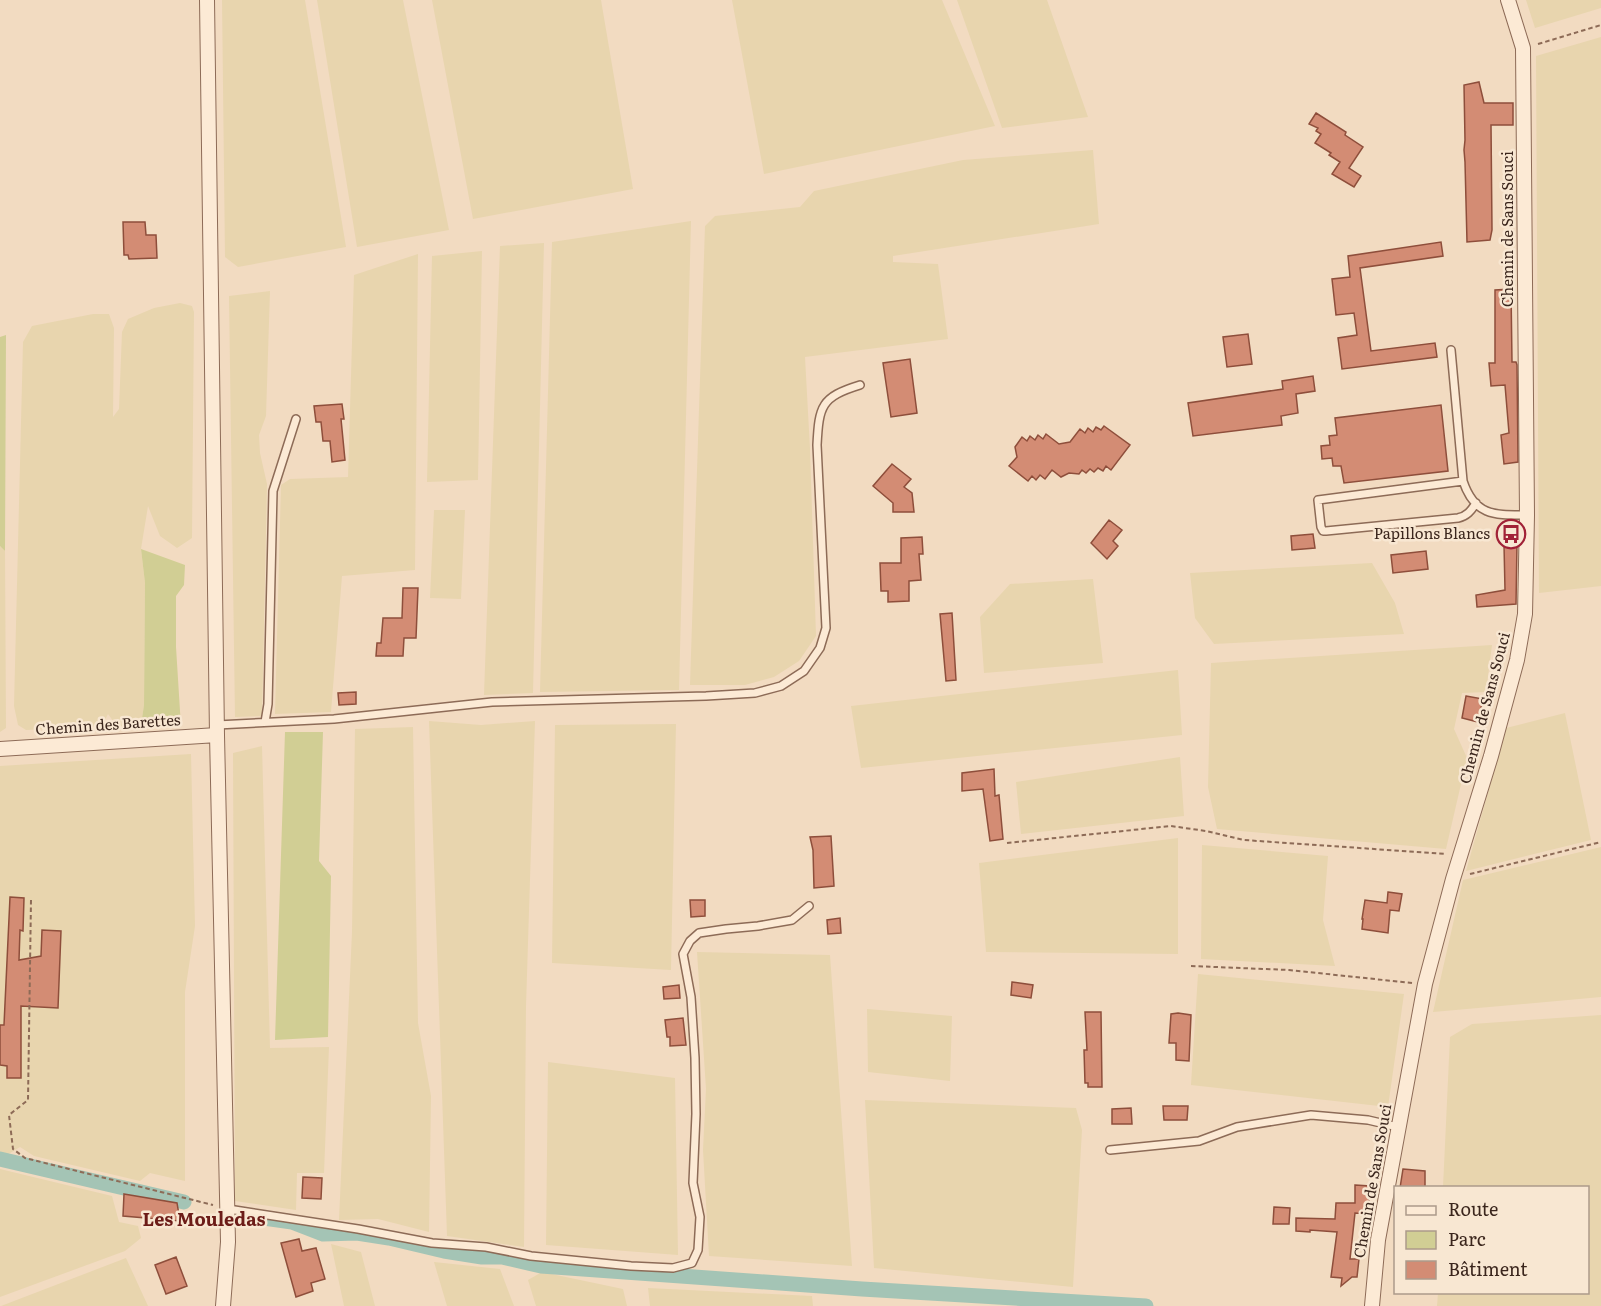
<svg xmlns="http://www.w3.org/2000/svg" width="1601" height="1306" font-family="Literata,serif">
<rect width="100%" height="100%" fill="#f2dbc1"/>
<path fill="#e8d5ae" d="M222 0H305L346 247 238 267 225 257Z
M317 0H403L449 230 357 247Z
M432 0H601L633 189 473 219Z
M732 0H942L995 126 764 174Z
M957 0H1047L1088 117 1002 128Z
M1526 0H1601V8L1535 28Z
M1601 37V586L1539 593 1536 56Z
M1093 150 1099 224 893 256V262L938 264 948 339 805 357 810 449 816 636 799 661 774 677 745 685H690L705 226 715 216 800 207 814 191 963 160Z
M691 221 679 690 540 692 552 242Z
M544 243 533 693 484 695 500 246Z
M482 251 478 480 427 482 432 256Z
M418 254 415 570 342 576 331 712 275 714 281 485 290 479 348 477 354 275Z
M270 291 266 416 259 435 260 453 267 484 262 716 235 717 229 296Z
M180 303 192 306 194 312 192 538 177 548 160 536 148 506 141 549 145 583 144 705 141 725 119 729 108 714 103 724 92 727 26 730 18 725 14 706 23 342 32 326 93 314H109L114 328 113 417 119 409 122 332 128 319 154 308Z
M434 510H465L461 599 430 598Z
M0 546 5 551 6 728 0 732Z
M1372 563 1395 603 1404 634 1214 644 1195 618 1190 573Z
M1093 579 1103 663 984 673 980 617 1010 584Z
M1492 645 1486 692 1462 693 1454 729 1467 758 1446 849 1217 829 1208 787 1211 663Z
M1178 670 1182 735 861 768 851 706Z
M1565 713 1591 840 1466 871 1506 728Z
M429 721 481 725 535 721 526 1006 524 1247 447 1236Z
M676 724 671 970 552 963 555 725Z
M413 727 418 1023 431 1096 429 1232 378 1219 339 1220 352 932 355 729Z
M262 746 270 1048 329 1047 324 1173H297L296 1210 235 1201 233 753Z
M191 754 195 926 185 992V1181L150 1173 140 1181 34 1156 20 1147 5 1156 0 1155V766Z
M1180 757 1184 816 1021 834 1016 782Z
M1178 838V954L986 952 979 863Z
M1202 845 1328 856 1323 920 1335 966 1201 959Z
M1601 847V997L1433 1012 1463 880Z
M697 952 830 955 852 1266 709 1256 703 1150 706 1089Z
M1198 974 1404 994 1388 1107 1191 1085Z
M867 1009 952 1016 950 1081 868 1072Z
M1601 1015V1306H1437L1438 1293 1588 1292V1188L1443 1187 1450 1037 1472 1024Z
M548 1062 675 1078 678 1255 546 1245Z
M865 1100 1076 1108 1082 1130 1073 1287 874 1268Z
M0 1169 112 1196 119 1222 138 1226 141 1238 125 1251 0 1297Z
M331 1244 361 1252 375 1306H344Z
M126 1258 148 1306H1Z
M434 1262 500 1269 514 1306H447Z
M542 1272 623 1289 627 1306H536L528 1280Z
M648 1288 812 1296 813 1306H650Z"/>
<path fill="#d1ce94" d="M6 335 5 551 0 546V337Z
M141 549 185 565 184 585 176 596V647L181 727 141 725 144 705 145 583Z
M285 732H323L319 861 331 876 328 1037 275 1040Z"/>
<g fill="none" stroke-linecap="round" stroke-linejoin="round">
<path stroke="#a4c4b5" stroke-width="15" d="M0 1159 184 1202
M243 1215 292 1222 323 1234 357 1233 389 1238 444 1251 482 1257H502L541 1266 862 1289 1146 1306"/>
</g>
<path fill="#d38c74" stroke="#8e4e3b" stroke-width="1.5" d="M1479 82 1484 103H1513V125H1491L1492 230 1490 240 1467 242 1465 162 1464 150 1465 140 1464 85Z
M1316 113 1346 132 1345 135 1363 147 1349 168 1361 176 1354 187 1332 174 1340 162 1329 155 1331 153 1315 143 1321 134 1316 131 1318 128 1309 124Z
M123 222H145L146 235H156L157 258 129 259 128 255H124Z
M1441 242 1443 256 1360 268 1371 351 1435 343 1437 357 1342 369 1338 338 1357 335 1354 313 1336 315 1332 279 1350 277 1348 256Z
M1511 289 1512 362H1516L1517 365 1518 462 1504 464 1501 435 1509 433 1505 385 1491 386 1489 363H1495V290Z
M1248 334 1252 364 1227 367 1223 337Z
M910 359 917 413 891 417 883 363Z
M1313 376 1315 391 1296 394 1298 413 1281 416 1282 425 1193 436 1188 403 1283 389 1282 381Z
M342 404 344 419H341L345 460 332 462 330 441H323L321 422H316L314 406Z
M1441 405 1448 471 1344 483 1341 466H1333L1332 458 1322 459 1321 446 1330 445 1329 436 1337 435 1335 418Z
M1104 426 1130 445 1111 470 1106 466 1103 471 1098 468 1094 472 1090 469 1086 473 1082 470 1079 474 1069 473 1061 477 1052 470 1045 479 1040 475 1036 480 1032 476 1028 481 1009 466 1017 457 1015 447 1022 437 1027 441 1030 436 1035 440 1038 435 1043 439 1046 434 1059 444 1070 442 1080 429 1085 433 1088 428 1093 432 1096 427 1101 430Z
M892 464 911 479 904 487 912 493 914 512H893V503L873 486Z
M1109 520 1122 530 1113 541 1118 546 1107 559 1091 543Z
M1313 534 1315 548 1292 550 1291 536Z
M922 537 923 554H919L921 580 909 581V601L888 602V591H881L880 563H901V538Z
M1517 543 1516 604 1477 607 1476 595 1505 590 1504 545Z
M1426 551 1428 569 1393 573 1391 555Z
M403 588H418L416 638H404L403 656H376L377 643H381L383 618H402Z
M952 613 956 680 946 681 940 614Z
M356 692V704L339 705 338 693Z
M1466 696 1483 699 1478 722 1462 718Z
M994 769 995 796 999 795 1003 839 990 841 983 789 962 791V773Z
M831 836 834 886 814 888 813 850 810 837Z
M1388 892 1402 894 1399 911 1390 910 1388 933 1362 929 1363 919H1362L1365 900 1387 903Z
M10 897 24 898 23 931 20 930 19 960 41 956 42 930 61 931 58 1008 21 1006V1078H7V1066L0 1065V1025H4Z
M690 900H705V916L691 917Z
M840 918 841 933 828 934 827 920Z
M1012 982 1033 985 1031 998 1011 995Z
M679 985 680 998 664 999 663 987Z
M1085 1012H1101L1102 1087H1088V1083H1085L1084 1050H1087Z
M1178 1013 1191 1015 1189 1061 1176 1060V1043H1169L1171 1014Z
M683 1018 686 1045 670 1046V1037H667L665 1020Z
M1163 1106H1188L1187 1120H1164Z
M1131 1108 1132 1124H1112V1109Z
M1403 1169 1425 1171V1188H1400Z
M303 1177 322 1178 321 1199 302 1198Z
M1355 1185 1370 1186 1368 1214 1355 1213 1350 1259H1359L1357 1277H1352L1341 1286 1342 1278 1331 1277 1337 1232 1310 1230V1232L1296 1231V1218L1335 1219 1336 1203H1355Z
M124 1194 177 1203 180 1221 123 1216Z
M1274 1207 1290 1208 1289 1224H1273Z
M299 1239 302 1251 316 1248 325 1279 311 1283 313 1291 296 1297 281 1243Z
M176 1257 187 1286 166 1294 155 1265Z"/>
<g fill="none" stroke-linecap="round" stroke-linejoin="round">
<g stroke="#8d6b57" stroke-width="10">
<path id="service" d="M1451 350 1463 481C1475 517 1496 515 1527 515
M1463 481 1318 500 1321 527 1323 531H1326L1458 518C1467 516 1471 511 1476 503
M265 722 268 704 273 491 296 419
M217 725 334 719 492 702 706 696 755 693 781 686 804 671 820 648 826 628 817 445C819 406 821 397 860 385
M1110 1150 1199 1141 1237 1127 1311 1115 1368 1120 1398 1127
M228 1209 358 1229 432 1243 486 1247 531 1256 631 1266 673 1268 692 1263 698 1250 700 1217 693 1183 696 1114 695 1058 691 997 683 954 690 941 699 933 726 929 758 926 792 920 809 906"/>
</g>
<g stroke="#8d6b57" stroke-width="16">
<path id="minor" d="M207 0 217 735 228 1242 223 1306
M0 749 217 735
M1372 1306 1378 1240 1425 984 1453 879 1491 756 1517 660 1525 614 1527 515 1523 48 1508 0"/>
</g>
<path stroke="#8d6b57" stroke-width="2" stroke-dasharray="4.5 3" stroke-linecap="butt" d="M1538 44 1601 25
M1007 843 1171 826 1206 831 1244 840 1446 854
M1470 874 1601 842
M31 900 28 1100 9 1115 13 1149 25 1158 213 1205
M1191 966 1289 970 1412 983"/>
<use href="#service" stroke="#fcead5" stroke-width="7"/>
<use href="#minor" stroke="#fcead5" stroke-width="14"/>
</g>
<defs>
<g id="bus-ring" transform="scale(1.5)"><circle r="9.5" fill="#f8e7d2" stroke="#a12237" stroke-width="1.5"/><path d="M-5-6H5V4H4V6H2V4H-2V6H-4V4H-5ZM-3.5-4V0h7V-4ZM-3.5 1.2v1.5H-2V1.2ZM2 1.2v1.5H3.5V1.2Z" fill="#a12237"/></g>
</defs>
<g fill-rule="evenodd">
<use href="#bus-ring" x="1511" y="534"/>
</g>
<g text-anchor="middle" stroke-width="5" stroke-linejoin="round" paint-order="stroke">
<g font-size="15" fill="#3b261d" stroke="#f8e7d2">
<text transform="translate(1508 229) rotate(-90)" y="5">Chemin de Sans Souci</text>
<text transform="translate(1485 708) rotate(-75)" y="5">Chemin de Sans Souci</text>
<text transform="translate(108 725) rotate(-4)" y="5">Chemin des Barettes</text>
<text transform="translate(1373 1181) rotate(-80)" y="5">Chemin de Sans Souci</text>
</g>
<g font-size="15" fill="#3b261d" stroke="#f8e7d2" text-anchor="end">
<text x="1490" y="539">Papillons Blancs</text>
</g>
<g font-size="18" font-weight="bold" fill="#6c1c18" stroke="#f8e7d2">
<text x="204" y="1226">Les Mouledas</text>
</g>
</g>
<rect x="1394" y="1186" width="195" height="108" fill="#f8e7d2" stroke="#ac9a8a" stroke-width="1.5"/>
<rect x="1406" y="1206" width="30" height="9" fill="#fcead5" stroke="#ac9a8a" stroke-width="1.5"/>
<text x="1448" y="1216" font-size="18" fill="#3b261d">Route</text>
<rect x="1406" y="1231" width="30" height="18" fill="#d1ce94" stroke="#ac9a8a" stroke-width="1.5"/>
<text x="1448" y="1246" font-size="18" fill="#3b261d">Parc</text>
<rect x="1406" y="1261" width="30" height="18" fill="#d38c74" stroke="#ac9a8a" stroke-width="1.5"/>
<text x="1448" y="1276" font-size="18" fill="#3b261d">Bâtiment</text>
</svg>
